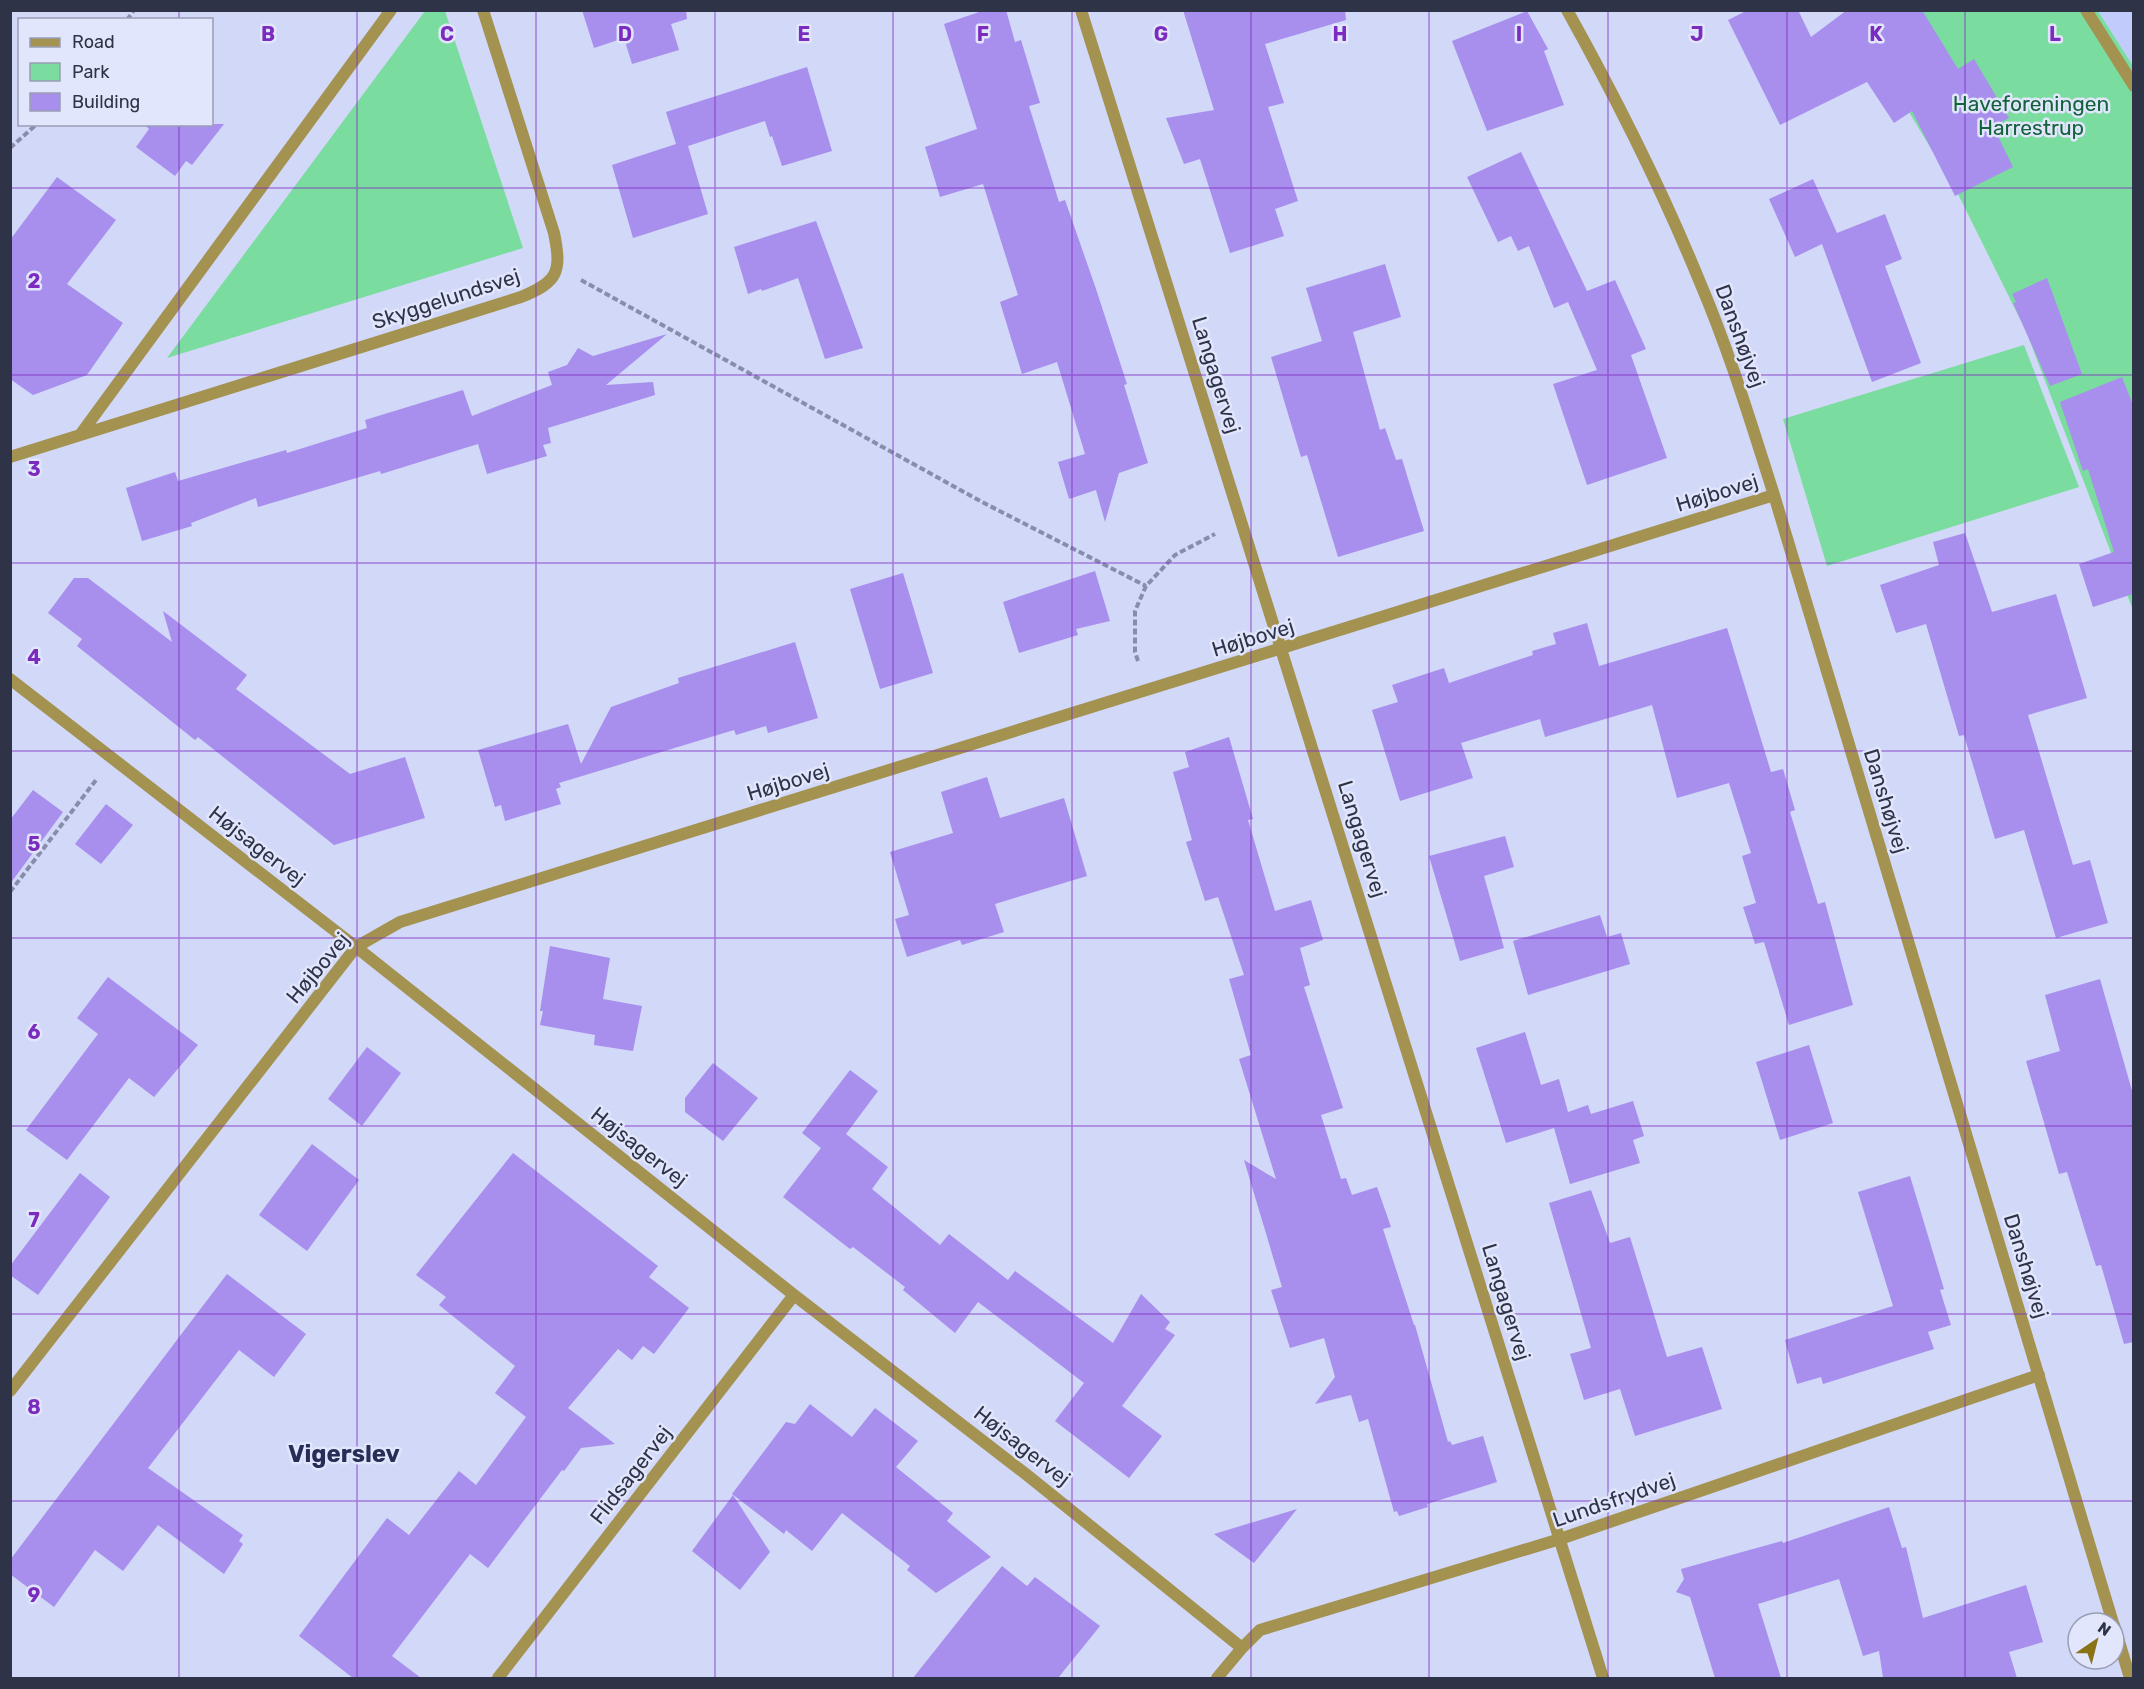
<svg xmlns="http://www.w3.org/2000/svg" width="2144" height="1689" font-family="Rubik,sans-serif">
<rect width="100%" height="100%" fill="#d1d8f8"/>
<path fill="#c2ccfc" d="M2098 11H2133V66Z"/>
<path fill="#7bdc9f" d="M425 11H445L523 248 167 358Z
M1848 11H2098L2133 66V610L2026 331 1956 190Z
M2024 345 2079 487 1827 566 1783 419Z"/>
<path fill="#a88eed" d="M582 10H686L687 19 671 24 679 50 632 64 624 38 594 48Z
M985 10H1006L1015 42 1021 40 1040 103 1029 106 1059 202 1065 200 1096 289 1127 384 1124 385 1148 463 1119 473 1105 522 1096 490 1069 499 1058 462 1085 454 1057 362 1022 374 1000 302 1018 295 983 184 940 197 925 147 977 129 944 24Z
M1183 10H1345L1346 20 1265 44 1284 103 1268 107 1298 201 1275 209 1284 236 1230 253 1200 159 1184 164 1166 118 1214 110Z
M1748 10H1798L1811 37 1847 10H1922L1958 69 1974 59 2009 118 1993 126 2013 167 1955 196 1912 111 1894 123 1867 82 1780 125 1728 20Z
M1527 11 1548 49 1544 51 1564 105 1487 131 1452 41Z
M807 67 832 151 782 166 772 136 770 137 765 121 688 146 708 214 633 238 612 165 676 144 666 112Z
M144 124H224L192 165 186 161 175 176 136 147 149 129Z
M1521 152 1587 291 1615 280 1646 349 1631 355 1667 458 1587 485 1553 384 1597 370 1568 302 1554 308 1529 246 1518 251 1511 236 1498 242 1467 177Z
M57 177 116 220 67 284 123 323 87 375 33 395 10 379V240Z
M1813 179 1837 233 1885 214 1902 259 1885 266 1921 363 1872 382 1822 244 1795 257 1769 199Z
M816 221 863 348 825 359 798 278 762 291 761 289 748 294 734 247Z
M1385 264 1401 317 1353 332 1380 430 1385 428 1396 460 1402 459 1424 531 1338 557 1307 455 1301 457 1271 357 1322 341 1306 288Z
M2047 278 2082 374 2050 386 2013 303 2016 302 2012 294Z
M667 334 606 385 653 382 655 395 548 428 551 443 543 445 547 456 487 474 478 444 381 474 380 471 258 507 256 498 191 523 192 526 142 541 126 488 175 472 178 481 286 450 287 453 367 428 365 420 463 390 472 416 552 385 548 372 567 365 578 348 593 356Z
M2122 377 2133 405V594L2093 607 2079 564 2114 552 2088 469 2083 471 2060 402Z
M1965 533 1992 612 2056 594 2087 698 2028 715 2073 865 2090 860 2108 923 2056 938 2024 830 1995 839 1964 735 1959 736 1926 624 1896 633 1880 585 1939 565 1933 542Z
M1095 571 1110 621 1076 629 1078 635 1019 653 1003 602Z
M903 573 933 673 880 689 850 589Z
M74 578H88L172 642 163 611 247 675 236 689 350 774 405 757 425 818 334 845 198 737 195 740 77 646 82 639 48 613Z
M1587 623 1599 666 1727 628 1771 772 1783 769 1795 810 1790 812 1818 904 1825 902 1853 1005 1789 1025 1764 942 1755 944 1743 907 1756 903 1742 856 1751 853 1729 783 1677 798 1652 705 1545 737 1540 719 1461 743 1473 778 1400 801 1372 710 1398 702 1392 685 1444 668 1449 683 1533 655 1532 651 1556 644 1553 633Z
M795 642 818 718 768 733 766 726 736 735 734 730 559 783 561 787 556 789 561 804 505 821 501 805 495 807 478 750 568 724 581 764 611 707 679 683 678 678Z
M1229 737 1253 819 1248 820 1275 911 1311 900 1323 940 1300 948 1310 985 1304 987 1343 1108 1321 1115 1341 1179 1346 1178 1352 1195 1377 1187 1391 1227 1383 1229 1414 1325H1415L1448 1442 1450 1441 1452 1445 1483 1436 1497 1482 1427 1504 1428 1507 1399 1516 1397 1511 1394 1512 1368 1419 1359 1422 1351 1395 1315 1404 1335 1377 1324 1338 1290 1348 1271 1290 1282 1287 1244 1160 1276 1179 1239 1059 1251 1055 1229 979 1244 975 1218 897 1205 901 1186 842 1192 840 1173 772 1189 767 1185 752Z
M987 777 1000 818 1064 798 1087 876 995 904 1004 932 962 945 960 940 907 957 895 919 909 915 890 852 953 833 941 792Z
M33 790 63 812 10 884V820Z
M106 804 133 825 101 864 75 844Z
M1505 836 1514 867 1484 876 1504 948 1460 961 1429 856Z
M1600 915 1607 937 1621 933 1630 964 1528 995 1513 941Z
M550 946 610 958 603 999 642 1006 633 1051 594 1045 595 1035 540 1025 543 1011H540Z
M108 977 198 1045 154 1097 129 1078 67 1160 26 1130 98 1034 77 1018Z
M2100 979 2133 1094V1342L2124 1344 2101 1265 2096 1266 2067 1172 2059 1174 2026 1061 2060 1051 2045 995Z
M1525 1032 1541 1085 1559 1079 1568 1112 1588 1105 1591 1114 1633 1101 1644 1136 1633 1140 1640 1163 1570 1184 1554 1128 1506 1143 1476 1048Z
M1809 1045 1833 1123 1780 1140 1756 1062Z
M367 1047 401 1073 362 1126 328 1099Z
M713 1063 758 1098 723 1141 685 1112V1098Z
M850 1070 878 1091 846 1134 888 1167 872 1189 940 1245 949 1234 1008 1280 1015 1271 1113 1343 1141 1294 1170 1322 1165 1329 1175 1335 1122 1406 1162 1436 1129 1478 1055 1421 1084 1383 978 1302 955 1333 903 1290 905 1287 853 1247 850 1249 783 1197 821 1148 802 1133Z
M312 1144 359 1180 307 1251 259 1215Z
M513 1153 658 1266 649 1277 689 1308 654 1354 643 1346 632 1360 618 1349 568 1408 615 1444 581 1448 564 1471 562 1470 488 1568 470 1554 392 1656 421 1678H353L299 1636 387 1518 409 1535 459 1471 476 1485 526 1417 495 1393 515 1366 439 1305 446 1297 416 1275Z
M80 1173 110 1197 38 1295 10 1275V1266Z
M1910 1176 1944 1289 1940 1290 1951 1325 1928 1332 1934 1349 1823 1384 1821 1377 1797 1384 1785 1340 1893 1306 1858 1192Z
M1591 1190 1610 1243 1630 1237 1667 1357 1702 1347 1722 1409 1635 1436 1620 1389 1584 1400 1570 1354 1591 1348 1549 1203Z
M227 1274 306 1334 274 1377 239 1350 148 1468 243 1535 239 1541 243 1544 224 1574 158 1525 123 1571 95 1550 54 1607 10 1574V1560Z
M810 1404 852 1437 875 1408 918 1441 896 1467 953 1513 947 1521 991 1557 936 1593 907 1570 910 1566 842 1513 812 1551 786 1530 784 1534 732 1494 786 1422 795 1424Z
M733 1495 770 1552 740 1590 692 1551Z
M1889 1507 1902 1548 1906 1547 1923 1618 2026 1585 2043 1642 2009 1652 2017 1678H1883L1879 1651 1863 1656 1839 1579 1758 1604 1781 1678H1715L1690 1597 1676 1592 1684 1579 1681 1569 1782 1541 1783 1543Z
M1297 1509 1254 1563 1214 1534Z
M1002 1566 1027 1586 1035 1577 1100 1626 1058 1678H913Z"/>
<g fill="none" stroke-linecap="round" stroke-linejoin="round">
<path stroke="#888ea9" stroke-width="4" stroke-dasharray="6 3" stroke-linecap="butt" d="M127 20 134 10
M10 148 37 124
M581 280 982 502 1146 586
M1138 661 1135 652V611L1146 586 1175 555 1215 534
M10 892 96 780"/>
<path stroke="#a39250" stroke-width="12" d="M2086 10 2134 86"/>
<path stroke="#a39250" stroke-width="12" d="M1081 10 1603 1678
M1567 10C1616 98 1661 187 1699 280 1729 350 1751 423 1774 495L2113 1623
M80 435 391 10
M10 457 521 297C558 282 562 272 554 233L483 10
M10 679 356 947 794 1295 1027 1475 1242 1648
M10 1391 356 947 400 922 1774 495
M2114 1625 2130 1678
M498 1678 794 1295
M1217 1678 1242 1648 1260 1630 1560 1539 2039 1375"/>
</g>
<path fill="none" stroke="#7b2cbf" stroke-width="1.5" stroke-opacity="0.55" d="M179 10V20M357 10V1678M536 10V1678M715 10V1678M893 10V1678M1072 10V1678M1251 10V1678M1429 10V1678M1608 10V1678M1787 10V1678M1965 10V1678M179 124V1678M10 188H2134M10 375H2134M10 563H2134M10 751H2134M10 938H2134M10 1126H2134M10 1314H2134M10 1501H2134"/>
<g text-anchor="middle" stroke-width="5" stroke-linejoin="round" paint-order="stroke">
<g font-size="21" fill="#136239" stroke="#e1e6fc">
<text x="2031" y="111">Haveforeningen<tspan x="2031" dy="24">Harrestrup</tspan></text>
</g>
<g font-size="21" fill="#2e3348" stroke="#e1e6fc">
<text transform="translate(446 299) rotate(-18)" y="7">Skyggelundsvej</text>
<text transform="translate(1740 336) rotate(70)" y="7">Danshøjvej</text>
<text transform="translate(1216 375) rotate(73)" y="7">Langagervej</text>
<text transform="translate(1717 493) rotate(-17)" y="7">Højbovej</text>
<text transform="translate(1253 638) rotate(-17)" y="7">Højbovej</text>
<text transform="translate(788 782) rotate(-17)" y="7">Højbovej</text>
<text transform="translate(1886 801) rotate(73)" y="7">Danshøjvej</text>
<text transform="translate(1362 839) rotate(73)" y="7">Langagervej</text>
<text transform="translate(257 846) rotate(38)" y="7">Højsagervej</text>
<text transform="translate(318 968) rotate(-50)" y="7">Højbovej</text>
<text transform="translate(639 1147) rotate(38)" y="7">Højsagervej</text>
<text transform="translate(2026 1266) rotate(73)" y="7">Danshøjvej</text>
<text transform="translate(1506 1302) rotate(73)" y="7">Langagervej</text>
<text transform="translate(1022 1446) rotate(38)" y="7">Højsagervej</text>
<text transform="translate(631 1475) rotate(-52)" y="7">Flidsagervej</text>
<text transform="translate(1614 1500) rotate(-19)" y="7">Lundsfrydvej</text>
</g>
<g font-size="24" font-weight="bold" fill="#272d57" stroke="#e1e6fc">
<text x="344" y="1462">Vigerslev</text>
</g>
</g>
<g font-size="20" text-anchor="middle" font-weight="bold" fill="#7b2cbf" stroke="#e1e6fc" stroke-width="5" stroke-linejoin="round" paint-order="stroke">
<text x="268" y="41">B</text>
<text x="447" y="41">C</text>
<text x="625" y="41">D</text>
<text x="804" y="41">E</text>
<text x="983" y="41">F</text>
<text x="1161" y="41">G</text>
<text x="1340" y="41">H</text>
<text x="1519" y="41">I</text>
<text x="1697" y="41">J</text>
<text x="1876" y="41">K</text>
<text x="2055" y="41">L</text>
<text x="34" y="288">2</text>
<text x="34" y="476">3</text>
<text x="34" y="664">4</text>
<text x="34" y="851">5</text>
<text x="34" y="1039">6</text>
<text x="34" y="1227">7</text>
<text x="34" y="1414">8</text>
<text x="34" y="1602">9</text>
</g>
<rect width="2144" height="1689" fill="none" stroke="#2e3348" stroke-width="24"/>
<rect x="18" y="18" width="195" height="108" fill="#e1e6fc" stroke="#999eb4" stroke-width="1.5"/>
<rect x="30" y="38" width="30" height="9" fill="#a39250" stroke="#999eb4" stroke-width="1.5"/>
<text x="72" y="48" font-size="18" fill="#2e3348">Road</text>
<rect x="30" y="63" width="30" height="18" fill="#7bdc9f" stroke="#999eb4" stroke-width="1.5"/>
<text x="72" y="78" font-size="18" fill="#2e3348">Park</text>
<rect x="30" y="93" width="30" height="18" fill="#a88eed" stroke="#999eb4" stroke-width="1.5"/>
<text x="72" y="108" font-size="18" fill="#2e3348">Building</text>
<g transform="translate(2096 1641) rotate(35)"><circle r="28" fill="#e1e6fc" stroke="#999eb4" stroke-width="1.5"/>
<path d="M0-4.5L10 22L0 15L-10 22Z" fill="#897316"/>
<text y="-9" font-size="16" font-weight="bold" text-anchor="middle" fill="#2e3348">N</text>
</g>
</svg>
